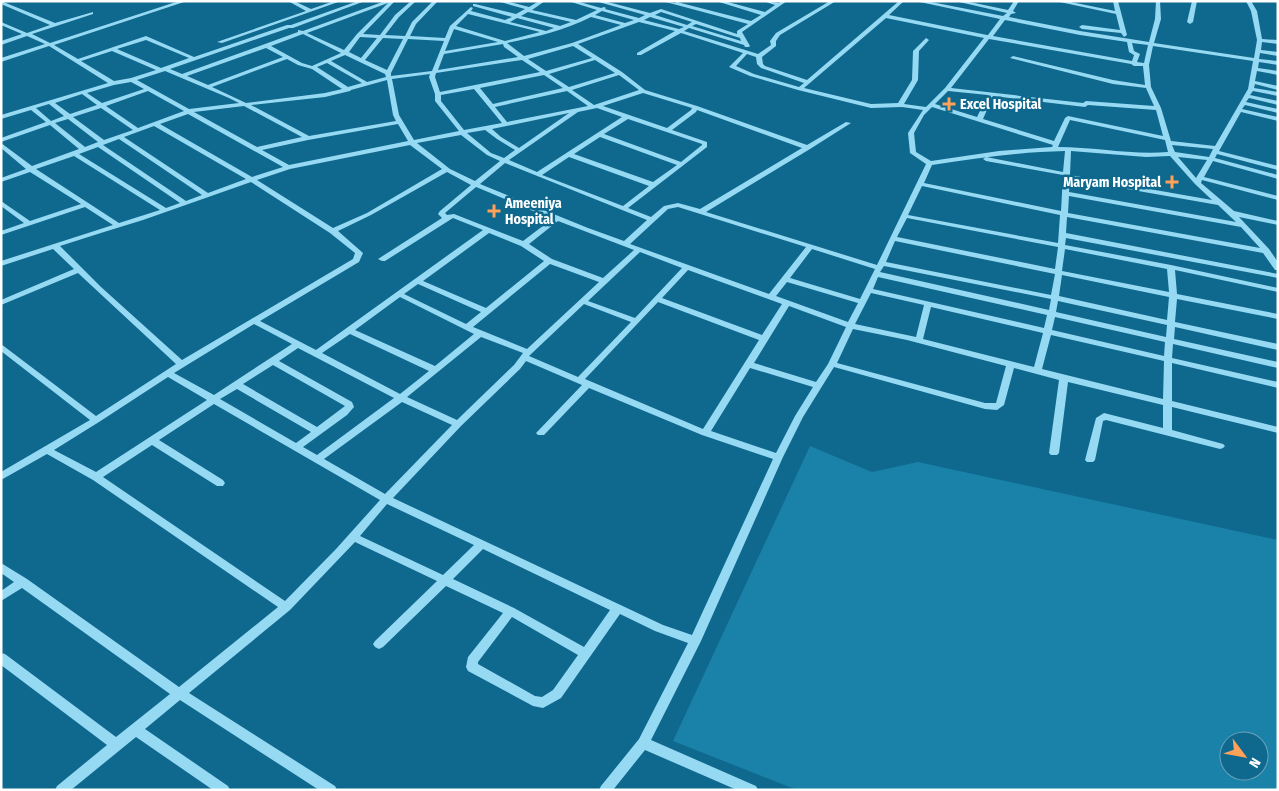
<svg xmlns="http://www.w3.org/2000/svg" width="1279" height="791" font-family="'Fira Sans Condensed',sans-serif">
<rect width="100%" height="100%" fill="#0f688d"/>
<path fill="#1a81a9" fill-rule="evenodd" d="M810 446 872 472 918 462 1278 540V790H797L673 741ZM1229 741H1259V771H1229Z"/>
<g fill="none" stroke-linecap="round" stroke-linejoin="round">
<path fill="#96d9f3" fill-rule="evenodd" d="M1 1 55 23 93 12V14L32 34 50 43 179 1H187L54 45 78 59 146 36 194 57 287 25H291L358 1H365L293 28H289L170 69 182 74 298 32V30L303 31 385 1H395L363 34 380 35 395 15 411 1H416L399 17 385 35 405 36 412 22 433 1H438L416 24 410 36 445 38 450 26 471 7 473 8 471 11 505 20 512 17 473 6V4H475L516 14 525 9 497 1H506L529 7 539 1H545L532 10 576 20 597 10 568 1H576L601 8 604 7 606 8 605 9 639 18 645 15 595 1H604L650 13 661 9 737 34V31L748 24 662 1 675 3 677 2 751 21 761 15 716 1H724L765 12 775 5 763 1 779 3 781 1H787L742 32 750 46 749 47H745L744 45 689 28 684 31 758 54 771 45 770 41 776 33 830 1H836L780 35 776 41V46L762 57 763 64 765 66 807 80 899 1H904L889 15 987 35H988L1000 19 915 1H926L1003 16 1007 13 955 1H965L1008 10 1014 1H1019L1013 11 1016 13 1011 14 1009 17 1080 31 1149 42 1155 19 1156 1H1160L1161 19 1154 43 1254 58 1257 40 1251 11 1246 1H1251L1257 11 1262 39 1278 40V44L1262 42 1261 50 1278 52V56L1260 53 1259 59 1278 61V65L1259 62 1258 68 1278 71V75L1257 71 1255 81 1278 86V90L1255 84 1254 88 1278 92V96L1253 91 1250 95 1278 101V105L1249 98 1246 102 1278 109V113L1245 105 1242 109 1278 117V121L1241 112 1219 151 1278 166V170L1217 154 1215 158 1278 175V179L1213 161 1204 177 1278 196V200L1202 180 1201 183 1234 211 1278 221V225L1239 217 1269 249 1278 262V270H1275L1263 253 1067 217 1066 233 1278 274V278L1066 238 1065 245 1171 265 1278 288V292L1175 270 1177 294 1278 314V319L1177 299 1175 322 1278 344V350L1175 327 1174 339 1278 362V368L1173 344 1172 358 1278 382V388L1172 363V401L1278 427V433L1172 407V430L1223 444 1225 446 1223 448 1220 449 1106 420 1103 421 1095 460 1093 462H1087L1085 460 1096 418 1104 413 1163 428V405L1068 382 1059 453 1057 455H1051L1049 453 1059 380 1014 368 1004 405 997 410 985 409 834 367 803 417 783 457 701 641 651 740 756 786 758 790H737L645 750 613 790H599L601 786 639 739 688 643 655 631 620 614 561 698 543 708 533 706 468 671 466 667 468 657 503 613 446 586 383 647 379 649 375 647 373 644 375 641 437 581 355 542 290 610 189 693 335 786 337 790H319L180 700 145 729 228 786 230 790H213L136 737 71 790H55L57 786 107 745 1 665V653L5 654 116 737 170 694 22 588 1 601V591L14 582 1 573V563L27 579 179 687 278 607 93 480 47 454 1 480V472L90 420 1 351V344L96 416 176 364 78 273 1 305V300L74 269 53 249 1 266V261L113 225 85 207 1 235V231L24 223 1 206V201L30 221 81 204 30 172 1 182V178L26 169 1 148V143L32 166 79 149 50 125 1 142V138L46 122 31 110 1 119V115L108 83 49 46 1 62V58L45 44 27 36 1 45V41L22 34 1 25V22L27 33 50 25 1 4ZM388 3 357 34 344 50 307 33ZM602 11 634 20 625 23 595 15ZM528 12 571 22 560 26 521 16ZM661 12 692 22 687 25 655 15ZM468 14 540 32 505 41 456 26ZM591 17 621 25 572 43 524 56 507 43C536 37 566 30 591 17ZM650 17 684 27 679 29 644 20ZM517 18 554 28 546 31 510 22ZM886 18 984 38 945 88 926 107 904 104 918 80 919 51 929 40 926 38 913 51 912 80 898 103 871 104 804 88ZM1005 20 1080 35 1127 42 1129 52 1134 55 1132 61 993 36ZM639 22 675 31 637 53V55H641L681 33 743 53 729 67 750 76 798 90 871 108 902 107 923 110 908 133 910 153 926 164 877 265 706 212 810 149 851 123 846 122 807 145 697 106 645 90 622 72 578 44ZM696 24 740 38 741 41 692 26ZM454 29 498 42 445 51ZM303 34 341 53 312 66 302 63 271 46ZM360 37 377 38 361 58 349 52ZM383 38 403 39 387 70 365 60ZM408 39 444 41 432 71 391 76V73ZM989 39 1131 64 1134 66H1143L1145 85 1113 80 1013 56 1010 58 1113 84 1146 88 1154 106 1086 101 1083 103 951 88ZM146 40 189 58 161 68 117 49ZM1132 43 1148 45 1144 63 1137 62 1140 54 1134 51ZM503 44 504 47 518 57 438 70 444 54ZM573 46 592 58 546 71 528 59ZM1153 46 1253 61 1248 89 1215 146 1171 141 1161 108 1151 87 1149 65ZM266 48 283 57 208 85 187 76ZM112 51 156 70 131 78 114 81 81 61ZM747 54 756 57 757 64 761 68 804 83 799 87 754 74 736 66ZM345 55 385 74 386 77 367 82 331 61ZM287 59 298 65 312 69 342 89 325 93 246 103 212 87ZM522 60 540 72 440 92 435 77 436 73ZM595 60 615 73 569 87 549 74ZM327 63 362 83 348 87 317 67ZM165 71 229 98 239 103 189 109 137 80ZM430 74 429 77 435 94V101L459 131 414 140 399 115 392 79ZM544 75 563 88 493 104 480 88ZM619 75 639 90 594 105 572 90ZM387 80 393 115 396 121 309 136 251 105 325 97 350 91 351 90ZM131 82 144 89 102 103 87 93 114 85ZM474 89 502 123 464 130 441 101V95ZM148 91 184 111 138 128 106 106ZM567 91 588 106 507 122 495 107ZM948 91 988 95 977 117 935 104ZM643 93 692 108 691 110 667 128 603 106ZM82 94 97 105 70 114 55 103ZM993 96 1085 107 1088 105 1156 110 1163 136 1068 116 1065 118 1054 141 983 119ZM49 104 64 116 51 121 36 108ZM244 106 302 137 257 147 194 112ZM932 107 1053 145 1052 147 999 151 931 161 916 152 914 133 924 115ZM101 108 133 130 104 140 73 117ZM597 108 622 117 537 172 509 160 578 112ZM697 110 802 148 700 209 678 203 664 206 651 217 628 208 707 147V142L672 130 696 112ZM569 113 519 148 501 137 492 129ZM188 114 283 167 252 177 160 124ZM68 119 98 142 85 147 55 123ZM628 119 702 144V145L681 162 604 134ZM1070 120 1165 140 1168 152C1131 155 1095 147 1058 147ZM398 124 408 141 289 165 262 150 308 140ZM154 126 246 179 208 193 124 137ZM485 130 497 139 515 150 504 158 491 153 467 133ZM461 135 487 155 500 161 475 181 450 169 417 143ZM600 137 677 165 653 182 574 154ZM119 139 202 195 186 201 103 145ZM410 145 442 169 367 213 333 228 257 180 290 169ZM1172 145 1213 149 1209 157 1175 152ZM98 147 180 203 166 208 79 154ZM1065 151 1063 172 986 157 983 159 986 161 1063 175 1061 211 924 183 932 165C976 158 1020 152 1065 151ZM1071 151 1146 157 1170 156 1195 184 1212 200 1070 175ZM74 156 160 210 119 223 36 169ZM569 157 649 186 623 206 542 175ZM1178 157 1207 160 1196 178ZM505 163 647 220 624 241 588 228 480 184ZM447 172 471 185 440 211 438 214 442 218 378 259 382 261H385L453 218 483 230 316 350 260 321 359 262 363 253 338 231 371 215ZM1070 179 1218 205 1236 222 1069 192ZM251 182 330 233 355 253 353 259 182 360 101 287 60 246 104 232 143 220ZM922 186 1060 215 1058 243 908 215ZM476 187 481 189 552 219 523 241 454 214 447 215 445 213ZM1069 196 1241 227 1260 248 1068 213ZM678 207 806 247 769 294 630 244 668 209ZM907 218 1058 247 1055 269 897 237ZM558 221 634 250 603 278 552 259 529 244ZM489 233 521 246 544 261 486 308 423 281ZM895 241 1055 274 1051 295 886 262ZM812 249 875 269 860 299 790 278ZM1065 249 1167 269 1169 292 1062 271ZM640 252 682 268 635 318 588 301ZM550 264 599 282 527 349 473 327ZM884 266 1051 299 1049 310 880 272ZM688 270 782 304 762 335 662 298ZM1062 275 1169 297 1167 320 1059 296ZM878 277 1047 315 1044 328 873 289ZM787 282 858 303 848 322 776 296ZM418 284 481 312 466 324 404 294ZM871 293 924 305 916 337 855 324ZM400 297 474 334 435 366 355 330ZM1058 301 1167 325 1166 337 1056 312ZM658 302 759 340 703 429 585 379ZM584 304 631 322 578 377 529 356ZM789 306 846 327 828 364 816 382 754 363ZM931 307 1043 333 1034 367 923 339ZM1055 317 1165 342 1164 356 1052 330ZM254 324 292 344 214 395 174 373ZM853 329 907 340 1006 366 996 403H985L837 363ZM350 334 429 371 400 394 322 353ZM1051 335 1164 361 1163 399 1042 369ZM481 337 523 353 514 365 457 420 407 397ZM298 348 394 398 317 455 303 447 347 415 354 407 352 402 279 361ZM526 361 582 385 538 431 536 433 538 435H544L589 388 702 435 773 459 692 635 663 625 393 498 461 426 520 369ZM273 365 345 406 317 427 243 384ZM750 368 813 387 795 416 776 453 711 431ZM168 377 207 400 96 472 54 450 99 422ZM237 389 311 432 296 443 220 399ZM402 402 452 425 385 494 324 459ZM214 404 380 500 336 549 285 601 103 477 152 445 217 486H223L225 483 223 480 159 440ZM387 504 474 545 443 575 360 536ZM483 549 610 610 584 647 514 608 453 579ZM512 617 578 655 553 690 542 697 535 696 478 664V662Z
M288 1H294L311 9 334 1H341L222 43 217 42 306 11Z
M1055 1H1066L1115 11 1113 1H1118L1127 35 1124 37 1121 33 1082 29 1079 27 1082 25 1120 30 1116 14Z
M1192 1H1197L1193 22 1190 24 1187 22Z"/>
</g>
<g fill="#ffa158" stroke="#0f688d" stroke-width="2">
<path d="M946.5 96.5h5v5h5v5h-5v5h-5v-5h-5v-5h5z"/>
<path d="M1169.5 174.5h5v5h5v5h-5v5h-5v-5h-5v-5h5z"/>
<path d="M491.5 203.5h5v5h5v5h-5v5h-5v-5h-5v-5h5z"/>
</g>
<g text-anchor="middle" stroke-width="5" stroke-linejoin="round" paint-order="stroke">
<g font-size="14" font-weight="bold" fill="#fff" stroke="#0f688d" text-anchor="start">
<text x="960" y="109">Excel Hospital</text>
<text x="1161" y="187" text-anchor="end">Maryam Hospital</text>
<text x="505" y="208">Ameeniya<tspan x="505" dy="16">Hospital</tspan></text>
</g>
</g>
<rect width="1279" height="791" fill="none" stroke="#ffffff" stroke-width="5"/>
<g transform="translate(1244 756) rotate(122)"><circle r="24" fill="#0f688d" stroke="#6fa4bb"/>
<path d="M0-4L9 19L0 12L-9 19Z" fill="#ffa158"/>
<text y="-8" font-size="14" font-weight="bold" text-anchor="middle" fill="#ffffff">N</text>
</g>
</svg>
